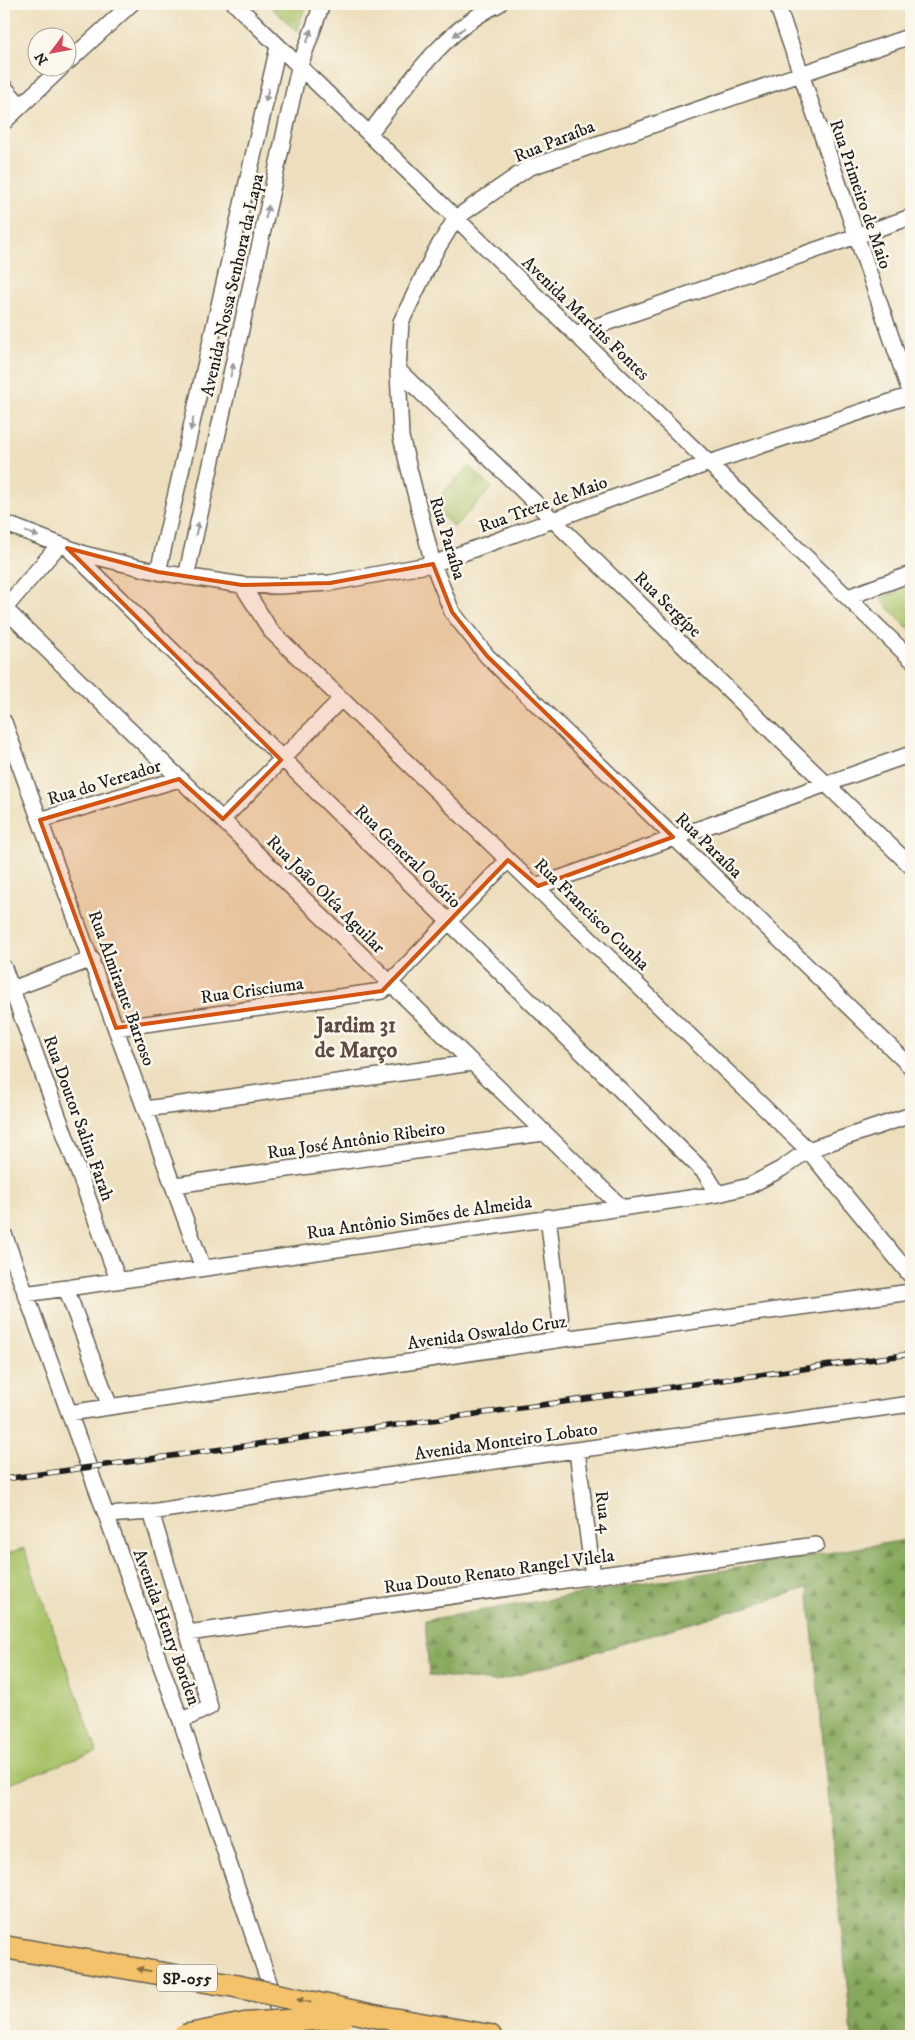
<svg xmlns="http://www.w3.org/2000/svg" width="915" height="2040" font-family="'IM FELL DW Pica',serif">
<defs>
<pattern id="forest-firs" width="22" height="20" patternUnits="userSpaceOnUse" patternTransform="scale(1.25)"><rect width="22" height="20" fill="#86a85c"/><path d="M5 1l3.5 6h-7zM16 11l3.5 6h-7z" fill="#6d884b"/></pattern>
<pattern id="park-tufts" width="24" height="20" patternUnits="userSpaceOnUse" patternTransform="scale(1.25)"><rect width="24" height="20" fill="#a8c268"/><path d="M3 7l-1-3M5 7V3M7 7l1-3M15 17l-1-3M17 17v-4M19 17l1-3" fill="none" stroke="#90a65a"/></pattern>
</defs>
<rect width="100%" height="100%" fill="#fbf7ec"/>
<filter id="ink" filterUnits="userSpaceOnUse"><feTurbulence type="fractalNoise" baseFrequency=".02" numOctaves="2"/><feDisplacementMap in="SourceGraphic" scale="10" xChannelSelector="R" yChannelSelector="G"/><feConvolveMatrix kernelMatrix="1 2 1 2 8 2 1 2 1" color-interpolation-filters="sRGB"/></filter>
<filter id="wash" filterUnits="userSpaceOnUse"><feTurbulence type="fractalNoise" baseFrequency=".0096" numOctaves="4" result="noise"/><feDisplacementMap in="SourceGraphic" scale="20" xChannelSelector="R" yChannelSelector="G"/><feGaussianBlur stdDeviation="1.12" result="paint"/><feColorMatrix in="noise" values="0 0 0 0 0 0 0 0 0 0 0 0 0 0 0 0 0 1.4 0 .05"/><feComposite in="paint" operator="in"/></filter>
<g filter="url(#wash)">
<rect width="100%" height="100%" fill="#eddfbe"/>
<path fill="#a8c268" stroke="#626f42" d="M469 466 492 488 454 527 431 505Z
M24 1548 97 1751 4 1785V1555Z"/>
<path fill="url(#forest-firs)" stroke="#51623c" d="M911 1539V2036H852L808 1588 495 1682 429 1675 425 1620Z"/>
<path fill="url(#park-tufts)" stroke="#626f42" d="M268 4H306L297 32Z
M911 587V631L879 598Z"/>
</g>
<g filter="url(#ink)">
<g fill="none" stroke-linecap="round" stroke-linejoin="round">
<g stroke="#656055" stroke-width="18">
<path id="minor" d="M235 4 911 659
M777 4 911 395
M911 36 528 168 456 218 435 252 401 322 398 370 401 437 433 564 452 612 487 656 911 1067
M68 62 131 4
M4 87 20 105
M4 122 61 68
M369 134C406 87 443 30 499 4
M577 333 911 217
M398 370 911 866
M4 523 84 554 158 572 242 585 279 586 330 583 433 564 709 463 911 395
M71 551 705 1173 718 1194
M158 572 278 47
M186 577 299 68 322 4
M242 585 271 631 808 1150 911 1276
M848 597 911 574
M4 608 621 1207
M4 609 59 545
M4 722 203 1268
M223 819 341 699
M40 820 179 779
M538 886 911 754
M4 968 118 1280
M4 992 92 959
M116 1028 382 991 508 860
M146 1109 471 1063
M175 1185 543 1133
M548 1217 563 1339
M4 1234 181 1721 287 2036
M66 1288 110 1407
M25 1294 718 1194 749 1186 781 1169 808 1150 911 1115
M69 1413 563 1339 911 1292
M577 1451 593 1577
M151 1512 210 1707 181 1721
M106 1515 151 1512 336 1483 911 1404
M188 1633 816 1545"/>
</g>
<g stroke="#656055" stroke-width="25">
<path id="highway" d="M369 2015 490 2036"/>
</g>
<use href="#minor" stroke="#fff" stroke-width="15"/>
<use href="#highway" stroke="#f3c26a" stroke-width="22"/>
<g stroke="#1c1c1c" stroke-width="5.5">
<path id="rail" d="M4 1479 911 1354"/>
</g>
<use href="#rail" stroke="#fbf7ec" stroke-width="4" stroke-dasharray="11" stroke-linecap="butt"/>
<g stroke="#656055" stroke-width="25" stroke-linecap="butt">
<path id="highway-bridge" d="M4 1947 235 1986 369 2015
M184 2036 245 2024 343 2017"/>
</g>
<use href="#highway-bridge" stroke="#f3c26a" stroke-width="22"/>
</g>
<defs><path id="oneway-solid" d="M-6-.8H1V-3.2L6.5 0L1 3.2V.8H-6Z" transform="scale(1.25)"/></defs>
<g fill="#999">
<use href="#oneway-solid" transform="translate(459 32) rotate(142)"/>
<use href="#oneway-solid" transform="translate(309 36) rotate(-71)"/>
<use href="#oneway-solid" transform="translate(267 95) rotate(103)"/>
<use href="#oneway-solid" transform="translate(267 212) rotate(-77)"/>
<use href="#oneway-solid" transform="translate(232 370) rotate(-77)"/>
<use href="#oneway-solid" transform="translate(192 424) rotate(103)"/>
<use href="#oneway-solid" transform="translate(197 529) rotate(-77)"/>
<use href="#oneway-solid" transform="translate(32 534) rotate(21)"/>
</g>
<g fill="#886f43">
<use href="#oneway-solid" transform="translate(144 1970) rotate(-170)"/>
<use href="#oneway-solid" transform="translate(304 2001) rotate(-168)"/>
</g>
</g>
<path fill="#d4530e" fill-opacity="0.2" stroke="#d4530e" stroke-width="4" stroke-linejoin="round" d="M67 548 158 572 242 585 330 583 433 564 452 612 487 656 673 837 538 886 508 860 382 991 116 1028 40 820 179 779 223 819 281 760Z"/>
<g text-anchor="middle" stroke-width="5" stroke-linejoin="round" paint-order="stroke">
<rect fill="#fbf7ec" stroke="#5f5e5a" stroke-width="1" x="157" y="1964.5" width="60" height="27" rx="4"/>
<g font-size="16" font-weight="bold" fill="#1c1c1c">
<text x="187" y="1984">SP-055</text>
</g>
<g font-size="18" fill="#1c1c1c" stroke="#fbf7ec">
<text transform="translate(554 141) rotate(-22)" y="6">Rua Paraíba</text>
<text transform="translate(861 194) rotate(71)" y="6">Rua Primeiro de Maio</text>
<text transform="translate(232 285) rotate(-77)" y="6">Avenida Nossa Senhora da Lapa</text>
<text transform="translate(586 318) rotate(44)" y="6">Avenida Martins Fontes</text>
<text transform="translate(543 504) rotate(-20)" y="6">Rua Treze de Maio</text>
<text transform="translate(448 538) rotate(73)" y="6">Rua Paraíba</text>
<text transform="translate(668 604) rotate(44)" y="6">Rua Sergípe</text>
<text transform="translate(104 782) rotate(-17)" y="6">Rua do Vereador</text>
<text transform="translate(709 845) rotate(44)" y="6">Rua Paraíba</text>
<text transform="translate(408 856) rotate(44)" y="6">Rua General Osório</text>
<text transform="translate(326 894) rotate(45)" y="6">Rua João Oléa Aguilar</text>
<text transform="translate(592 914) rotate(44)" y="6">Rua Francisco Cunha</text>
<text transform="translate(122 988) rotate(70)" y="6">Rua Almirante Barroso</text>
<text transform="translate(252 990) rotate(-8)" y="6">Rua Crisciuma</text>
<text transform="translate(79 1118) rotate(70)" y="6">Rua Doutor Salim Farah</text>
<text transform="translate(356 1140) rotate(-8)" y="6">Rua José Antônio Ribeiro</text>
<text transform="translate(419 1217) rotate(-8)" y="6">Rua Antônio Simões de Almeida</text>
<text transform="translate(487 1332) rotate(-8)" y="6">Avenida Oswaldo Cruz</text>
<text transform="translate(506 1441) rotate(-8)" y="6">Avenida Monteiro Lobato</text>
<text transform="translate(604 1512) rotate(83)" y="6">Rua 4</text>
<text transform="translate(499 1571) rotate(-8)" y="6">Rua Douto Renato Rangel Vilela</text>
<text transform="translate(167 1627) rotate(70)" y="6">Avenida Henry Borden</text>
</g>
<g font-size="22" font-weight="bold" fill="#5f4a40" stroke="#fbf7ec">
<text x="356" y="1032">Jardim 31<tspan x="356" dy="25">de Março</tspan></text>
</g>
</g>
<rect width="915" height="2040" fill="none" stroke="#fbf7ec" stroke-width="20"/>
<g transform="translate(52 52) rotate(238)"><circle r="24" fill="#fbf7ec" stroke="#a29f99"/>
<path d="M0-4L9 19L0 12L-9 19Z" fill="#d1495b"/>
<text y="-8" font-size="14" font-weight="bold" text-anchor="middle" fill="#1c1c1c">N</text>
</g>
</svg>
